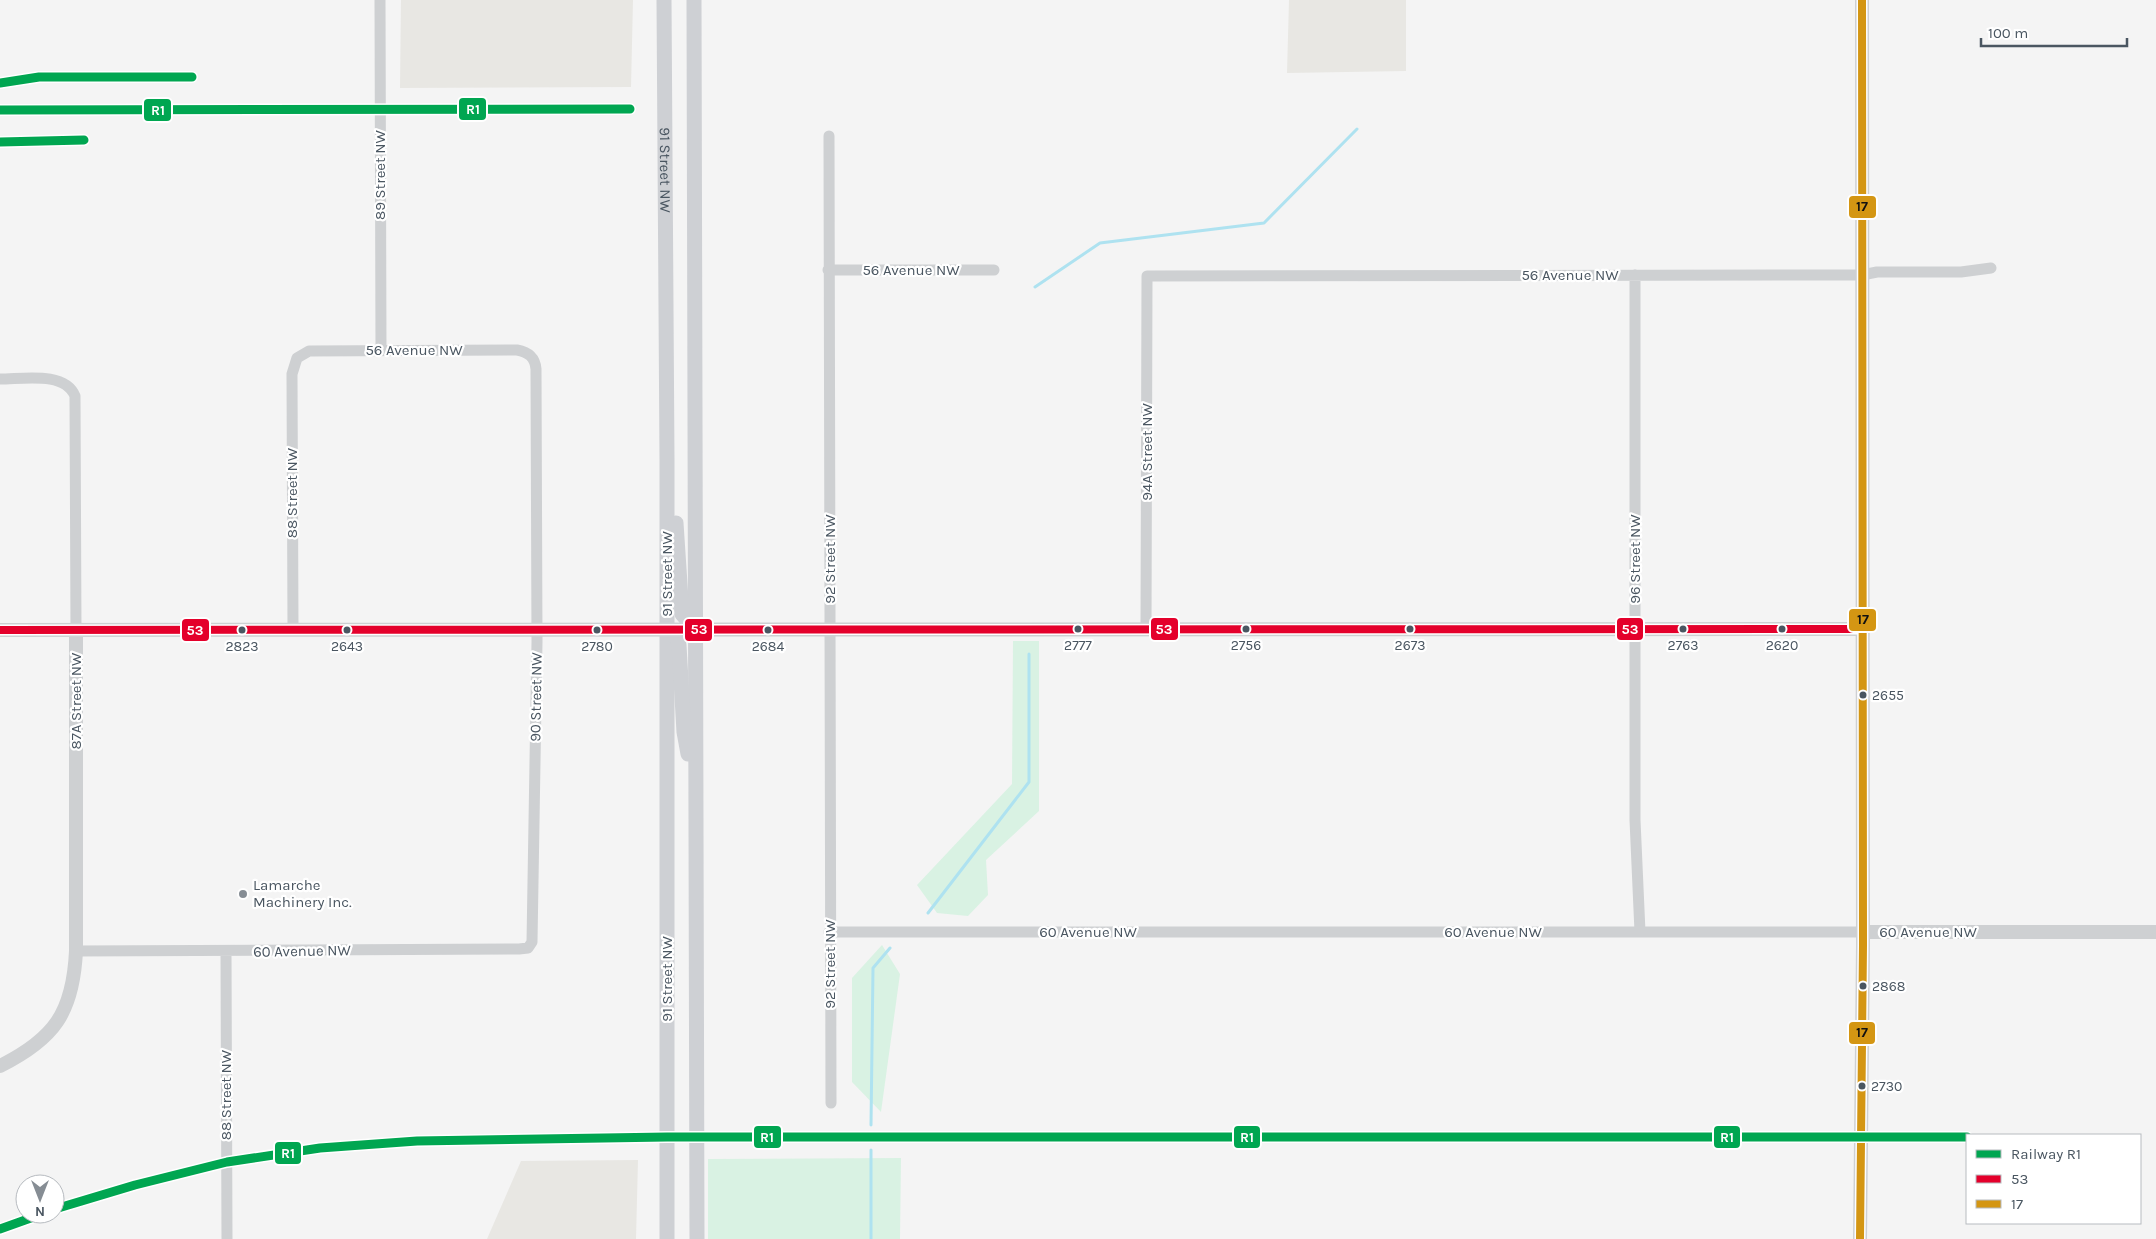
<svg xmlns="http://www.w3.org/2000/svg" width="2156" height="1239" font-family="Karla,sans-serif">
<rect width="100%" height="100%" fill="#f4f4f4"/>
<path fill="#e8e7e3" d="M401 0H633L631 87 400 88Z
M1289 0H1406V71L1287 73Z
M638 1160 636 1239H487L521 1161Z"/>
<path fill="#d9f2e3" d="M1013 641H1039V811L986 860 988 895 968 916 937 913 917 885 1012 784Z
M882 945 900 974 881 1112 852 1082V978Z
M901 1158 900 1239H708V1159Z"/>
<g fill="none" stroke-linecap="round" stroke-linejoin="round">
<path stroke="#aee2f0" stroke-width="3" d="M1035 287 1100 243 1264 223 1357 129
M928 913 1029 782V654
M871 1125 873 968 890 948
M871 1239V1150"/>
<path stroke="#ced0d2" stroke-width="11" d="M380 0 381 350
M829 136 831 1103
M828 270H994
M1635 275V820L1640 932
M0 379C23 379 65 371 75 396L76 630
M1146 629 1147 276 1862 275 1877 272H1961L1991 268
M829 932H1863
M76 951 519 949 528 948 532 942 537 642 536 369C535 357 528 352 517 350L309 351 297 358 292 374 293 629
M226 951 227 1239"/>
<path stroke="#ced0d2" stroke-width="14" d="M0 630 1863 629
M1863 932H2156
M0 1066C54 1039 73 1013 76 951V630
M1860 1239 1863 945 1862 0"/>
<g stroke="#ced0d4" stroke-width="15">
<path id="s1" d="M664 0 667 461V1239"/>
<path d="M694 0 697 1239"/>
<path d="M676 523 682 614 695 629"/>
<path d="M666 629 677 639 679 645 684 732 688 754"/>
</g>
<g stroke="#fff" stroke-width="11">
<path id="bus-1" d="M0 630 1863 629"/>
</g>
<g stroke="#fff" stroke-width="11">
<path id="bus-2" d="M1860 1239 1863 945 1862 0"/>
</g>
<use href="#bus-1" stroke="#e4002b" stroke-width="8"/>
<use href="#bus-2" stroke="#d49613" stroke-width="8"/>
<g stroke="#fff" stroke-width="12">
<path id="rail-1" d="M0 83 39 77H192
M0 110 630 109
M0 142 84 140
M55 1209 135 1185 227 1162 320 1148 417 1141 667 1137H1967
M0 1229 42 1214"/>
</g>
<use href="#rail-1" stroke="#00a651" stroke-width="9"/>
</g>
<g fill="#4a5661" stroke="#fff" stroke-width="2">
<circle cx="1078" cy="629" r="4.5"/>
<circle cx="1246" cy="629" r="4.5"/>
<circle cx="1410" cy="629" r="4.5"/>
<circle cx="1683" cy="629" r="4.5"/>
<circle cx="1782" cy="629" r="4.5"/>
<circle cx="242" cy="630" r="4.5"/>
<circle cx="347" cy="630" r="4.5"/>
<circle cx="597" cy="630" r="4.5"/>
<circle cx="768" cy="630" r="4.5"/>
<circle cx="1863" cy="695" r="4.5"/>
<circle cx="1863" cy="986" r="4.5"/>
<circle cx="1862" cy="1086" r="4.5"/>
</g>
<circle fill="#868d94" stroke="#fff" stroke-width="2" cx="243" cy="894" r="5"/>
<g text-anchor="middle" stroke-width="4.5" stroke-linejoin="round" paint-order="stroke">
<g font-size="14" fill="#4a5661" stroke="#fff">
<text x="1078" y="650">2777</text>
<text x="1246" y="650">2756</text>
<text x="1410" y="650">2673</text>
<text x="1683" y="650">2763</text>
<text x="1782" y="650">2620</text>
<text x="242" y="651">2823</text>
<text x="347" y="651">2643</text>
<text x="597" y="651">2780</text>
<text x="768" y="651">2684</text>
<text x="1872" y="700" text-anchor="start">2655</text>
<text x="1872" y="991" text-anchor="start">2868</text>
<text x="1871" y="1091" text-anchor="start">2730</text>
</g>
<g font-size="15" fill="#4a5661" stroke="#fff">
<text dy="5" stroke="none"><textPath href="#s1" startOffset="170">91 Street NW</textPath></text>
<text transform="translate(380 175) rotate(-90)" y="5">89 Street NW</text>
<text x="911" y="275">56 Avenue NW</text>
<text x="1570" y="280">56 Avenue NW</text>
<text x="414" y="355">56 Avenue NW</text>
<text transform="translate(1147 452) rotate(-90)" y="5">94A Street NW</text>
<text transform="translate(292 493) rotate(-90)" y="5">88 Street NW</text>
<text transform="translate(830 559) rotate(-90)" y="5">92 Street NW</text>
<text transform="translate(1635 559) rotate(-90)" y="5">96 Street NW</text>
<text transform="translate(667 574) rotate(-90)" y="5">91 Street NW</text>
<text transform="translate(536 697) rotate(-89)" y="5">90 Street NW</text>
<text transform="translate(76 701) rotate(-90)" y="5">87A Street NW</text>
<text x="1088" y="937">60 Avenue NW</text>
<text x="1493" y="937">60 Avenue NW</text>
<text x="1928" y="937">60 Avenue NW</text>
<text transform="translate(302 951) rotate(-1)" y="5">60 Avenue NW</text>
<text transform="translate(830 964) rotate(-90)" y="5">92 Street NW</text>
<text transform="translate(667 979) rotate(-90)" y="5">91 Street NW</text>
<text transform="translate(226 1095) rotate(-90)" y="5">88 Street NW</text>
</g>
<g font-size="15" fill="#4a5661" stroke="#fff" text-anchor="start">
<text x="253" y="890">Lamarche<tspan x="253" dy="17">Machinery Inc.</tspan></text>
</g>
</g>
<g stroke="#fff" stroke-width="2">
<rect x="458" y="97" width="29" height="24" rx="5" fill="#00a651"/>
<rect x="143" y="98" width="29" height="24" rx="5" fill="#00a651"/>
<rect x="1848" y="195" width="29" height="24" rx="5" fill="#d49613"/>
<rect x="1848" y="608" width="29" height="24" rx="5" fill="#d49613"/>
<rect x="1616" y="617" width="28" height="24" rx="5" fill="#e4002b"/>
<rect x="1150" y="617" width="29" height="24" rx="5" fill="#e4002b"/>
<rect x="684" y="618" width="29" height="24" rx="5" fill="#e4002b"/>
<rect x="181" y="618" width="29" height="24" rx="5" fill="#e4002b"/>
<rect x="1848" y="1021" width="28" height="24" rx="5" fill="#d49613"/>
<rect x="753" y="1125" width="29" height="24" rx="5" fill="#00a651"/>
<rect x="1233" y="1125" width="28" height="24" rx="5" fill="#00a651"/>
<rect x="1713" y="1125" width="28" height="24" rx="5" fill="#00a651"/>
<rect x="274" y="1141" width="28" height="24" rx="5" fill="#00a651"/>
</g>
<g font-size="14" text-anchor="middle" font-weight="bold" fill="#fff">
<text x="473" y="114">R1</text>
<text x="158" y="115">R1</text>
<text x="1630" y="634">53</text>
<text x="1164" y="634">53</text>
<text x="699" y="634">53</text>
<text x="195" y="635">53</text>
<text x="767" y="1142">R1</text>
<text x="1247" y="1142">R1</text>
<text x="1727" y="1142">R1</text>
<text x="288" y="1158">R1</text>
</g>
<g font-size="14" text-anchor="middle" font-weight="bold" fill="#111">
<text x="1862" y="211">17</text>
<text x="1863" y="624">17</text>
<text x="1862" y="1037">17</text>
</g>
<rect x="1966" y="1134" width="175" height="90" fill="#ffffff" stroke="#b7bbc0"/>
<rect x="1976" y="1150" width="25" height="8" fill="#00a651" stroke="#b7bbc0"/>
<text x="2011" y="1159" font-size="15" fill="#4a5661">Railway R1</text>
<rect x="1976" y="1175" width="25" height="8" fill="#e4002b" stroke="#b7bbc0"/>
<text x="2011" y="1184" font-size="15" fill="#4a5661">53</text>
<rect x="1976" y="1200" width="25" height="8" fill="#d49613" stroke="#b7bbc0"/>
<text x="2011" y="1209" font-size="15" fill="#4a5661">17</text>
<g transform="translate(40 1199) rotate(180)"><circle r="24" fill="#ffffff" stroke="#b7bbc0"/>
<path d="M0-4L9 19L0 12L-9 19Z" fill="#868d94"/>
<text y="-8" font-size="14" font-weight="bold" text-anchor="middle" fill="#4a5661">N</text>
</g>
<path d="M1981 38v8h146v-8" fill="none" stroke="#4a5661" stroke-width="2.5"/>
<text x="1988" y="38" font-size="15" fill="#4a5661" stroke="#ffffff" stroke-width="4" paint-order="stroke">100 m</text>
</svg>
